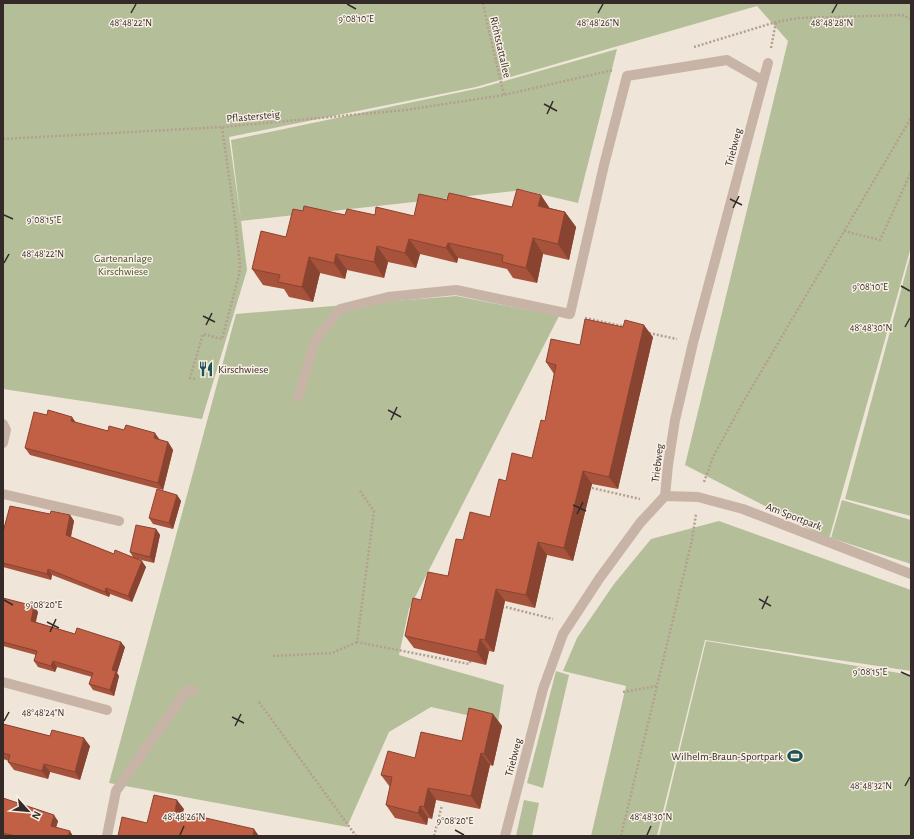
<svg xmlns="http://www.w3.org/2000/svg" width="914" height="839" font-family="'Alegreya Sans',sans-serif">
<rect width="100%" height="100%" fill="#f0e5d9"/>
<path fill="#b4bf9a" d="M3 3H911V247L829 539 685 465 788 41 757 6 476 87 229 137 241 221 231 140 480 88 617 49 578 203 523 190 241 221 247 270 202 419 3 389Z
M911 253V516L845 499Z
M456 296 559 316 409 609 399 655 504 685 498 722 431 707 389 732 347 827 109 783 236 314Z
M842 500 911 520V564L831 538Z
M719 521 911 590V671L705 640 657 836H591L626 686 563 671 577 638 614 584 651 539Z
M706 641 911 675V836H659Z
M556 671 569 675 543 788 527 783Z
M524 800 539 803 532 836H516Z"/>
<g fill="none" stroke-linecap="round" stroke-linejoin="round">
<path stroke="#b49e90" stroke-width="2.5" stroke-dasharray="2 2" stroke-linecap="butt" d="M483 3 488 27 504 95
M694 47 776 22 798 18 902 15 911 19
M771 48 776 22
M3 139 222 127 406 110 504 95 613 70
M844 231 880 240 911 172
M585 318 627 327
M649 333 677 339
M195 379 190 378 203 334 222 339 239 275 240 264 234 212 222 127
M704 482 713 457 742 404 911 118
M588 487 640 499
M360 491 374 511 357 642 469 664 471 660
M502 606 553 619
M273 656 332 653 357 642
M623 692 657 686
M259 702 356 836
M434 836 442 805
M621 836 692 540 696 514"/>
<path stroke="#c8b4a6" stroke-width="10" d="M298 397 315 341 340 309 388 297 456 290 570 314 604 165 627 76 727 60 762 80
M3 424 6 430 3 443
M3 494 119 521
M665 496 698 497 743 509 911 574
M3 682 107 710
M107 836 116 791 187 690 194 691
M505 836 543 689 563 634 599 579 640 523 665 496 668 465 675 420 693 343 768 63"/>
</g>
<path fill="#a7533c" d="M447 200 512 207 550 208 565 212 576 227 569 260 543 254 537 283 513 278 507 269 458 258 457 263 420 254 416 268 388 262 384 278 347 270 345 279 320 273 313 302 289 297 284 289 263 285 252 269 286 237 303 211 345 215 414 216Z
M653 337 618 489 592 484 573 561 547 555 535 608 505 601 494 652 489 651 486 665 414 648 405 636 421 600 448 576 463 540 490 517 532 458 545 421 554 374 546 362 580 345Z
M76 423 108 431 160 440 168 442 173 450 163 490 30 455 25 448Z
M177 495 181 501 173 529 153 524 149 518Z
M50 514 70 515 74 521 71 537 114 554 133 557 130 552 156 529 160 535 154 563 137 559 146 567 132 602 110 594 109 597 52 575 51 580 3 567V532Z
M3 598 38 612 36 622 75 634 125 647 117 673 119 676 114 696 93 690 89 684 92 677 57 667 55 672 38 667 34 661 36 655 3 646Z
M493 714 502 726 493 766 490 765 480 809 436 800 432 819 428 818 427 825 395 818 386 805 390 787 381 775 415 758 462 741Z
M3 724 90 746 80 780 50 772 48 779 14 770 8 762 9 761 3 759Z
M3 798 58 821 56 827 73 836H3Z"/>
<path fill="#884331" d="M541 195 551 210 538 206Z
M565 212 576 227 569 260 558 244Z
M533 238 543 254 537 283 526 268Z
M409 239 420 254 416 268 405 253Z
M448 243 458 258 457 263 446 248Z
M377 246 388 262 384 278 374 262Z
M336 254 347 270 345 279 334 263Z
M309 257 320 273 313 302 302 287Z
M644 325 653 337 618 489 609 477Z
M72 417 77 424 71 421Z
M155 433 160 440 154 438Z
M168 442 173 450 163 490 158 483Z
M583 471 592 484 573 561 564 548Z
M177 495 181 501 173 529 169 523Z
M70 515 74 521 70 540 66 535Z
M156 529 160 535 154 563 150 557Z
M538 542 547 555 535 608 526 595Z
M142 561 146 567 132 602 128 596Z
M48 569 52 575 51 580 47 574Z
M106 588 110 594 109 597 105 592Z
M496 589 505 601 494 652 485 640Z
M34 606 38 612 34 627 31 621Z
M480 639 489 651 486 665 477 652Z
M121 642 125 647 117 673 119 676 114 696 110 690 112 670Z
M53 661 57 667 55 672 51 666Z
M493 714 502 726 493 766 484 754Z
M84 738 90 746 80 780 75 772Z
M481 753 490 765 480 809 471 796Z
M44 764 50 772 48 779 42 771Z
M428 788 436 800 432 819 424 807Z
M177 800 184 809 181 820 175 811Z
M420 806 428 818 427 825 418 813Z
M54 815 58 821 55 831 51 826Z
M254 829 259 836H253Z
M70 831 73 836H68Z"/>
<path fill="#c26046" stroke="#884331" d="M517 189 541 195 538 206 565 212 558 244 533 238 526 268 502 262 503 255 448 243 446 248 409 239 405 253 377 246 374 262 336 254 334 263 309 257 302 287 278 282 280 275 252 269 261 231 286 237 293 209 303 211 304 206 345 215 347 209 375 215 376 207 414 216 419 194 447 200 449 193 512 207Z
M585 319 623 327 625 320 644 325 609 477 583 471 564 548 538 542 526 595 496 589 485 640 480 639 477 652 405 636 413 598 421 600 428 572 448 576 456 539 463 540 470 512 490 517 499 479 506 481 512 453 532 458 541 420 545 421 556 365 546 362 551 339 580 345Z
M48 410 72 417 71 421 108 431 109 426 124 430 126 425 155 433 154 438 168 442 158 483 25 448 34 412 47 415Z
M157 489 177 495 169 523 149 518Z
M10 506 50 514 51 511 70 515 66 535 114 554 115 550 142 561 128 596 106 588 105 592 48 569 47 574 3 563V532Z
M136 525 156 529 150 557 130 552Z
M3 598 34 606 31 621 75 634 77 628 121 642 112 670 116 671 110 690 89 684 93 673 53 661 51 666 34 661 37 651 3 642Z
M469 708 493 714 484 754 481 753 471 796 428 788 424 807 420 806 418 813 386 805 392 777 381 775 388 751 415 758 421 732 462 741Z
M3 724 50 736 52 730 84 738 75 772 44 764 42 771 8 762 10 755 3 753Z
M154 795 177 800 175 811 254 829 253 836H118L122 817 147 823Z
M3 798 54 815 51 826 70 831 68 836H15L3 833Z"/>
<path fill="none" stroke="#342a27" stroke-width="1.5" d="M347 4 356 9M131 13 136 4M598 13 603 4M832 13 837 4M544 104 557 111M547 114 553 101M730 199 742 205M733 208 739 196M4 215 13 219M4 263 9 254M901 286 910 291M203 316 215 322M206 325 212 313M905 327 910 318M388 410 401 417M391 420 397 407M573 505 586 511M577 514 583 502M759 599 771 606M4 600 13 605M762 609 768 596M47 622 59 628M50 632 56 619M901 672 910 676M232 717 244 723M4 721 9 712M235 726 241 714M905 786 910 777M455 830 464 835M180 835 184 826M647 835 651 826"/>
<defs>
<g id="restaurant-bare" transform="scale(1.2)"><path d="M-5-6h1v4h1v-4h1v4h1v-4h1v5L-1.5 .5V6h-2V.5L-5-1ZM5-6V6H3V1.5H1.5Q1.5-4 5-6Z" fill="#1e5254" stroke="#f8efe5" stroke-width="2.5" paint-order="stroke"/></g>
<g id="stadium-bare" transform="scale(1.2)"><path d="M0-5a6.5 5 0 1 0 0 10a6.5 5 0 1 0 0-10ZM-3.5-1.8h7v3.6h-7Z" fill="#1e5254" stroke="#f8efe5" stroke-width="2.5" paint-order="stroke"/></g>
</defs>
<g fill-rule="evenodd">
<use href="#restaurant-bare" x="206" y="369"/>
<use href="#stadium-bare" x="795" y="756"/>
</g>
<g text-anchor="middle" stroke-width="3" stroke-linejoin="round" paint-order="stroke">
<g font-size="11" fill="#342a27" stroke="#f8efe5">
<text transform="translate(501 47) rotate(77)" y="4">Richtstattallee</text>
<text transform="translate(253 116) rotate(-5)" y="4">Pflastersteig</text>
<text transform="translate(733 147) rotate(-75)" y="4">Triebweg</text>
<text transform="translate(657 463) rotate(-83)" y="4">Triebweg</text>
<text transform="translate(794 516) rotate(21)" y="4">Am Sportpark</text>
<text transform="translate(513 757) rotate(-75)" y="4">Triebweg</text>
</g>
<g font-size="11" fill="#45522b" stroke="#f8efe5">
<text x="123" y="262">Gartenanlage<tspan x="123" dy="13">Kirschwiese</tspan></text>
</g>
<g font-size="11" fill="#342a27" stroke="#f8efe5" text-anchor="start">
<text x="218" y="373">Kirschwiese</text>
<text x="783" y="760" text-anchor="end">Wilhelm-Braun-Sportpark</text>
</g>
</g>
<g font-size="10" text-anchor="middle" fill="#342a27" stroke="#f8efe5" stroke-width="3" stroke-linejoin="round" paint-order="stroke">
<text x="356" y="22">9°08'10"E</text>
<text x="131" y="26">48°48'22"N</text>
<text x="598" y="26">48°48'26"N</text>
<text x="832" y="26">48°48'28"N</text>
<text x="44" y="223">9°08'15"E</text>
<text x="43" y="257">48°48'22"N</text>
<text x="870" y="290">9°08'10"E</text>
<text x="871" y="331">48°48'30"N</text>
<text x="44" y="608">9°08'20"E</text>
<text x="870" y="675">9°08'15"E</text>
<text x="43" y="716">48°48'24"N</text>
<text x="871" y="789">48°48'32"N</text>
<text x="184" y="820">48°48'26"N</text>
<text x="651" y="820">48°48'30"N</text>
<text x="455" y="824">9°08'20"E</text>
</g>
<rect width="914" height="839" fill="none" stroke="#342a27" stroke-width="8"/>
<g transform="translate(28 811) rotate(117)" stroke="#f8efe5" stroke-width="3" paint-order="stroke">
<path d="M0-3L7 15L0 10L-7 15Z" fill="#342a27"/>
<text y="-6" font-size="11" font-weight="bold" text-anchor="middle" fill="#342a27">N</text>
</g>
</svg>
